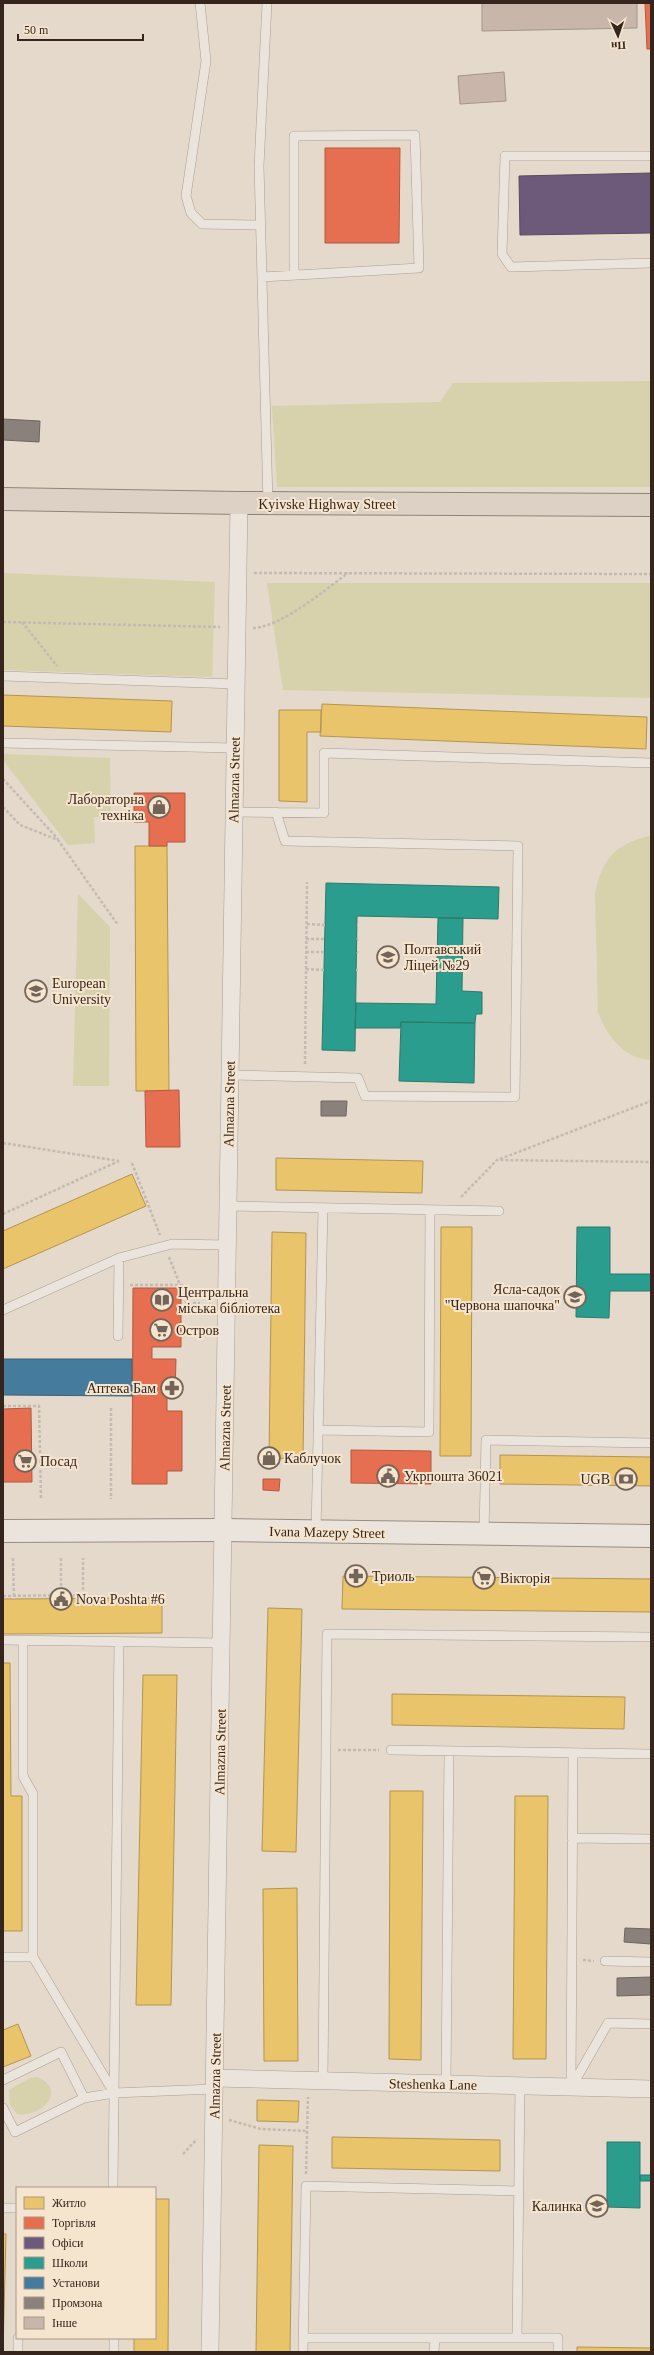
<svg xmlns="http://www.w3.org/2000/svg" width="654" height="2355" font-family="'Times New Roman',serif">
<rect width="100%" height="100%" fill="#e4d9ca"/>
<path fill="#d7d1ac" d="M651 381V487H277L272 406 440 402 453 383Z
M3 573 215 582 212 677 3 670Z
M267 583H651V698L283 690Z
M3 754 110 758 111 817H94L95 843 68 845 3 760Z
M651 836V1060C624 1059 606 1035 598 1012L595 894C601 860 617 842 651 836Z
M78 894 110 927 109 1086H73Z
M37 2077C68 2090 42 2118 17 2114L10 2105 9 2090 30 2078Z"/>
<path fill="#e9c46a" stroke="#b39453" d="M3 695 172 701 171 732 3 726Z
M322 704 647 717 646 749 320 736Z
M279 710H321V732H307V802L279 801Z
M135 846H167L169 1091H136Z
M276 1158 423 1161 422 1193 276 1190Z
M132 1174 146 1206 3 1269V1231Z
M441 1227H472L471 1456H440Z
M272 1232 306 1233 303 1459 269 1458Z
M500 1455 651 1457V1486L500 1484Z
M343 1576 651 1579V1612L342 1609Z
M162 1598V1633L3 1634V1599Z
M268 1608 302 1609 296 1852 262 1851Z
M3 1663H10L11 1796H22V1931H3Z
M143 1675H177L171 2005H136Z
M392 1694 625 1697 624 1729 392 1725Z
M390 1791H423L421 2060 389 2059Z
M515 1796H548L546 2059H513Z
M297 1888 298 2061H264L263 1889Z
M18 2024 31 2056 3 2067V2030Z
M257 2100 299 2101 298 2122 257 2121Z
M332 2137 500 2140V2171L332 2168Z
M259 2145 293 2146 290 2352H256Z
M155 2199H169L168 2352H134V2338H155Z
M3 2234H6L3 2352Z
M577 2347 651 2348V2352H577Z"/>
<path fill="#e76f51" stroke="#b25941" d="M645 3H651V49H647Z
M325 148H400L399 243H325Z
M134 793H185V842H167V846H149V822H134Z
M179 1090 180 1147H146L145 1091Z
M133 1288H181V1347H152V1359H176L175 1396H167V1411H182V1471H167V1484H132Z
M31 1408 32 1482H3V1409Z
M351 1450 431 1451V1484L351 1483Z
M263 1479H280L279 1491 263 1490Z"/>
<path fill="#6d597a" stroke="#5c495e" d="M651 173V233L520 235 519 176Z"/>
<path fill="#2a9d8f" stroke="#2e796c" d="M326 883 499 887 498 919 357 916 355 1051 322 1050Z
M438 918H463L462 991 482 992V1014H476L475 1023 401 1022 400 1028H355L356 1003 436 1004Z
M401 1022 475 1023 474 1083 399 1081Z
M577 1227H610V1274H651V1291H610L609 1318 576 1317Z
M607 2142H640V2208L607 2207Z
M640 2175H651V2181H640Z"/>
<path fill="#457b9d" stroke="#406176" d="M3 1359H132V1396L3 1395Z"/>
<path fill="#8a817c" stroke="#71655f" d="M3 419 40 421 39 442 3 440Z
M321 1101H347L346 1116H321Z
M625 1928 651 1929V1944L624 1942Z
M651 1977V1995L617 1996V1978Z"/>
<path fill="#c8b6ab" stroke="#a49489" d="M482 3H637V28L482 31Z
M504 72 506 101 460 104 458 76Z"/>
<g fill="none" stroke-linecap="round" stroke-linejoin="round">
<g stroke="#a89e94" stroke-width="10">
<path id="service" d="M200 3 206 61 186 196 191 213 202 224 260 225
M267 3 259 166 268 503
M651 156H505L502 254 511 267 651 263
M262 277 419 268 415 135 294 136V275
M3 676 236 684
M3 743 235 748
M234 812 324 813V753L651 763
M230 1075 358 1078 365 1096 515 1097 518 846 285 841 276 812
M228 1206 499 1211
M3 1310 119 1258 172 1244 227 1245
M118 1336 119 1258
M319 1430 429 1432 430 1210
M316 1532 323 1208
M484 1534 486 1440 651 1443
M3 1640 221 1643
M23 1641V1776L33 1794V1957
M391 1750 651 1754
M572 1838 651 1839
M3 1957H33L114 2093 113 2188
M605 1961 651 1962
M3 2080 61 2052 84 2098 15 2132 3 2108
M323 2081 327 1634 651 1637
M446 2084 449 1751
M572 2086 608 2023 651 2024
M571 2087 573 1753
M114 2093 119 1642
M84 2098 114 2093 214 2089
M3 2208H17
M303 2338H517L520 2086
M517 2338H558V2352
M18 2352V2338
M114 2352V2338
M303 2352 306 2186 519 2191
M434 2352 435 2338"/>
</g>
<g stroke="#a89e94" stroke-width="18">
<path id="minor" d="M215 2078 651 2089
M210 2352 239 503"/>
</g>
<g stroke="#988d83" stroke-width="24">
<path id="secondary" d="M3 1531 223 1530 651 1536"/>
</g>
<g stroke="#8e847a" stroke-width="24">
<path id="trunk" d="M3 499 239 503 651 505"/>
</g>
<path stroke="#c3bbb3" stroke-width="2.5" stroke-dasharray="3 2" stroke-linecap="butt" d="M254 573 651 574
M3 622 220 627
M22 622 57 666
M253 628C281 627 325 590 348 573
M3 779 58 839
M3 807 20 825 58 840 118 925
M307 924 325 925
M357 925H358
M306 939H324
M357 940 358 939
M306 952H324
M357 952 358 953
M306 969 324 970
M356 970H358
M305 1064 307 882
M3 1143 119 1161
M500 1159 651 1101
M132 1163 160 1235
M461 1197 497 1160 651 1162
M3 1214 119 1161
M169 1257 180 1285
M130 1285H185L186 1303H200
M3 1406H39L41 1498
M111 1408V1499
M13 1558 14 1599
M61 1558V1599
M3 1596 83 1595V1558
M338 1750H379
M583 1960 594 1961
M229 2120 261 2129 307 2131
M183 2154 197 2139
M306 2174 308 2097"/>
<use href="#service" stroke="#ebe4dc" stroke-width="9"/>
<use href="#minor" stroke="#ebe4dc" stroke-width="17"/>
<use href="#secondary" stroke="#ebe4dc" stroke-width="22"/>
<use href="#trunk" stroke="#dcd1c4" stroke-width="22"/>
</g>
<defs>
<g id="shop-ring" transform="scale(1.15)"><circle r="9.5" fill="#f6e5ce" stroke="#736459" stroke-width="1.5"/><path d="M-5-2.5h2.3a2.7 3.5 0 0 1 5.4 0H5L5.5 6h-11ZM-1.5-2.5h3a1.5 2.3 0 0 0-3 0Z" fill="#736459"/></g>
<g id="school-ring" transform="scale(1.15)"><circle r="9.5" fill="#f6e5ce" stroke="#736459" stroke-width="1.5"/><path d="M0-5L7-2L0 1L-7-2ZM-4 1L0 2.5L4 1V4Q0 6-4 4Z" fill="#736459"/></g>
<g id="university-ring" transform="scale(1.15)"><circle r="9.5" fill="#f6e5ce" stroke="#736459" stroke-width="1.5"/><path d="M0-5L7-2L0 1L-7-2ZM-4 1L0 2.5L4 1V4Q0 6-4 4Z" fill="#736459"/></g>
<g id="library-ring" transform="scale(1.15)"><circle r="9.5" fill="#f6e5ce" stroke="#736459" stroke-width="1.5"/><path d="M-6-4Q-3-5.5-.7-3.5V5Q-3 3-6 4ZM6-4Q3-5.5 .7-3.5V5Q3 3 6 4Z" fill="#736459"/></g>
<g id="supermarket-ring" transform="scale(1.15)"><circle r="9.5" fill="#f6e5ce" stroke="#736459" stroke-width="1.5"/><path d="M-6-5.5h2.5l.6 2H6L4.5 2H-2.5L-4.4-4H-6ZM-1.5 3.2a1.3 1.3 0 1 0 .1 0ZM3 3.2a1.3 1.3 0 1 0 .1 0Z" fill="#736459"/></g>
<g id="pharmacy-ring" transform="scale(1.15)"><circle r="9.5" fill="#f6e5ce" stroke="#736459" stroke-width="1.5"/><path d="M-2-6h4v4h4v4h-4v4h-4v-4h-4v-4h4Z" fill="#736459"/></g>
<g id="civic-ring" transform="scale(1.15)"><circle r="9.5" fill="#f6e5ce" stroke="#736459" stroke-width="1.5"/><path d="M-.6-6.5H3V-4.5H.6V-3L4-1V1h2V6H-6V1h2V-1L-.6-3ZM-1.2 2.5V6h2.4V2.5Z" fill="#736459"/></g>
<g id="bank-ring" transform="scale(1.15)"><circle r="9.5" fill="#f6e5ce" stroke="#736459" stroke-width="1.5"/><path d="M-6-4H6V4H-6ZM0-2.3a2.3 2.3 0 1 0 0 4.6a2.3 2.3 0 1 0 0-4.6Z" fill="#736459"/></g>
</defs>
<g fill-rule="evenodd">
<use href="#shop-ring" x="159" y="807"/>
<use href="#school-ring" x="388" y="957"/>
<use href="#university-ring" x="36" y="991"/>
<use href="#school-ring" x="575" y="1297"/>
<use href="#library-ring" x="162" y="1300"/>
<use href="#supermarket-ring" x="161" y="1330"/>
<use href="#pharmacy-ring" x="172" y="1388"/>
<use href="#shop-ring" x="269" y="1458"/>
<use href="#supermarket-ring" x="25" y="1461"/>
<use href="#civic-ring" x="388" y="1476"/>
<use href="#bank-ring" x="626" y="1479"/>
<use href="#pharmacy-ring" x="356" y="1576"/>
<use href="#supermarket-ring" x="484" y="1578"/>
<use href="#civic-ring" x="61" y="1599"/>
<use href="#school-ring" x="597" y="2206"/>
</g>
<g text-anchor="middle" stroke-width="4" stroke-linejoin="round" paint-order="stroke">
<g font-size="14" fill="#36251c" stroke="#f6e5ce">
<text x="327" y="509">Kyivske Highway Street</text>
<text transform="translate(234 780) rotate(-89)" y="5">Almazna Street</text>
<text transform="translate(229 1104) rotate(-89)" y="5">Almazna Street</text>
<text transform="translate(225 1428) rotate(-89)" y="5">Almazna Street</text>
<text transform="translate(327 1532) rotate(1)" y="5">Ivana Mazepy Street</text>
<text transform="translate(220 1752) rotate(-89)" y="5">Almazna Street</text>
<text transform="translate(215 2076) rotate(-89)" y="5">Almazna Street</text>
<text transform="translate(433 2084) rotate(1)" y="5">Steshenka Lane</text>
</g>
<g font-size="14" fill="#36251c" stroke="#f6e5ce" text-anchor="start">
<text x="144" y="804" text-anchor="end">Лабораторна<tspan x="144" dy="16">техніка</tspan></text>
<text x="404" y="954">Полтавський<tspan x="404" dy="16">Ліцей №29</tspan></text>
<text x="52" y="988">European<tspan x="52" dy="16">University</tspan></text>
<text x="560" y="1294" text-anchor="end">Ясла-садок<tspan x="560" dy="16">"Червона шапочка"</tspan></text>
<text x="178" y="1297">Центральна<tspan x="178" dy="16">міська бібліотека</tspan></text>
<text x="176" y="1335">Остров</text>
<text x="156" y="1393" text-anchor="end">Аптека Бам</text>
<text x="284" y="1463">Каблучок</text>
<text x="40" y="1466">Посад</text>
<text x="404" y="1481">Укрпошта 36021</text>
<text x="610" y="1484" text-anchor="end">UGB</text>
<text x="372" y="1581">Триоль</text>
<text x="500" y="1583">Вікторія</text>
<text x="76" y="1604">Nova Poshta #6</text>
<text x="582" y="2211" text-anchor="end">Калинка</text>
</g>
</g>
<rect width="654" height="2355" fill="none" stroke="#36251c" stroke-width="8"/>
<rect x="16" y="2187" width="140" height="152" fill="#f6e5ce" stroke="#a99887"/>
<rect x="24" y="2197" width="20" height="12" fill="#e9c46a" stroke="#a99887"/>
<text x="52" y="2207" font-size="12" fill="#36251c">Житло</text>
<rect x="24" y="2217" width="20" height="12" fill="#e76f51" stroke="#a99887"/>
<text x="52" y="2227" font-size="12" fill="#36251c">Торгівля</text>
<rect x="24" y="2237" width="20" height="12" fill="#6d597a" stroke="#a99887"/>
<text x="52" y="2247" font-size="12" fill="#36251c">Офіси</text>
<rect x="24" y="2257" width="20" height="12" fill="#2a9d8f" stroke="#a99887"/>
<text x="52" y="2267" font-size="12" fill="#36251c">Школи</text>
<rect x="24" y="2277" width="20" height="12" fill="#457b9d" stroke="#a99887"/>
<text x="52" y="2287" font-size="12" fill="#36251c">Установи</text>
<rect x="24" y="2297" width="20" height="12" fill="#8a817c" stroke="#a99887"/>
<text x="52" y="2307" font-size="12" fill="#36251c">Промзона</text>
<rect x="24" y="2317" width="20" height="12" fill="#c8b6ab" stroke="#a99887"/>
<text x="52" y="2327" font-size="12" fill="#36251c">Інше</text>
<g transform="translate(618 36) rotate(177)" stroke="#f6e5ce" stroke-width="3" paint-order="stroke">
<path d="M0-3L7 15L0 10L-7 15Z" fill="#36251c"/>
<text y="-6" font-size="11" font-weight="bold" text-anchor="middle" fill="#36251c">Пн</text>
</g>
<path d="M18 34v6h125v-6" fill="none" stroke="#36251c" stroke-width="2"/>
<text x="24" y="34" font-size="12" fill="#36251c" stroke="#f6e5ce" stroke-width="3" paint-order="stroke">50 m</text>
</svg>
